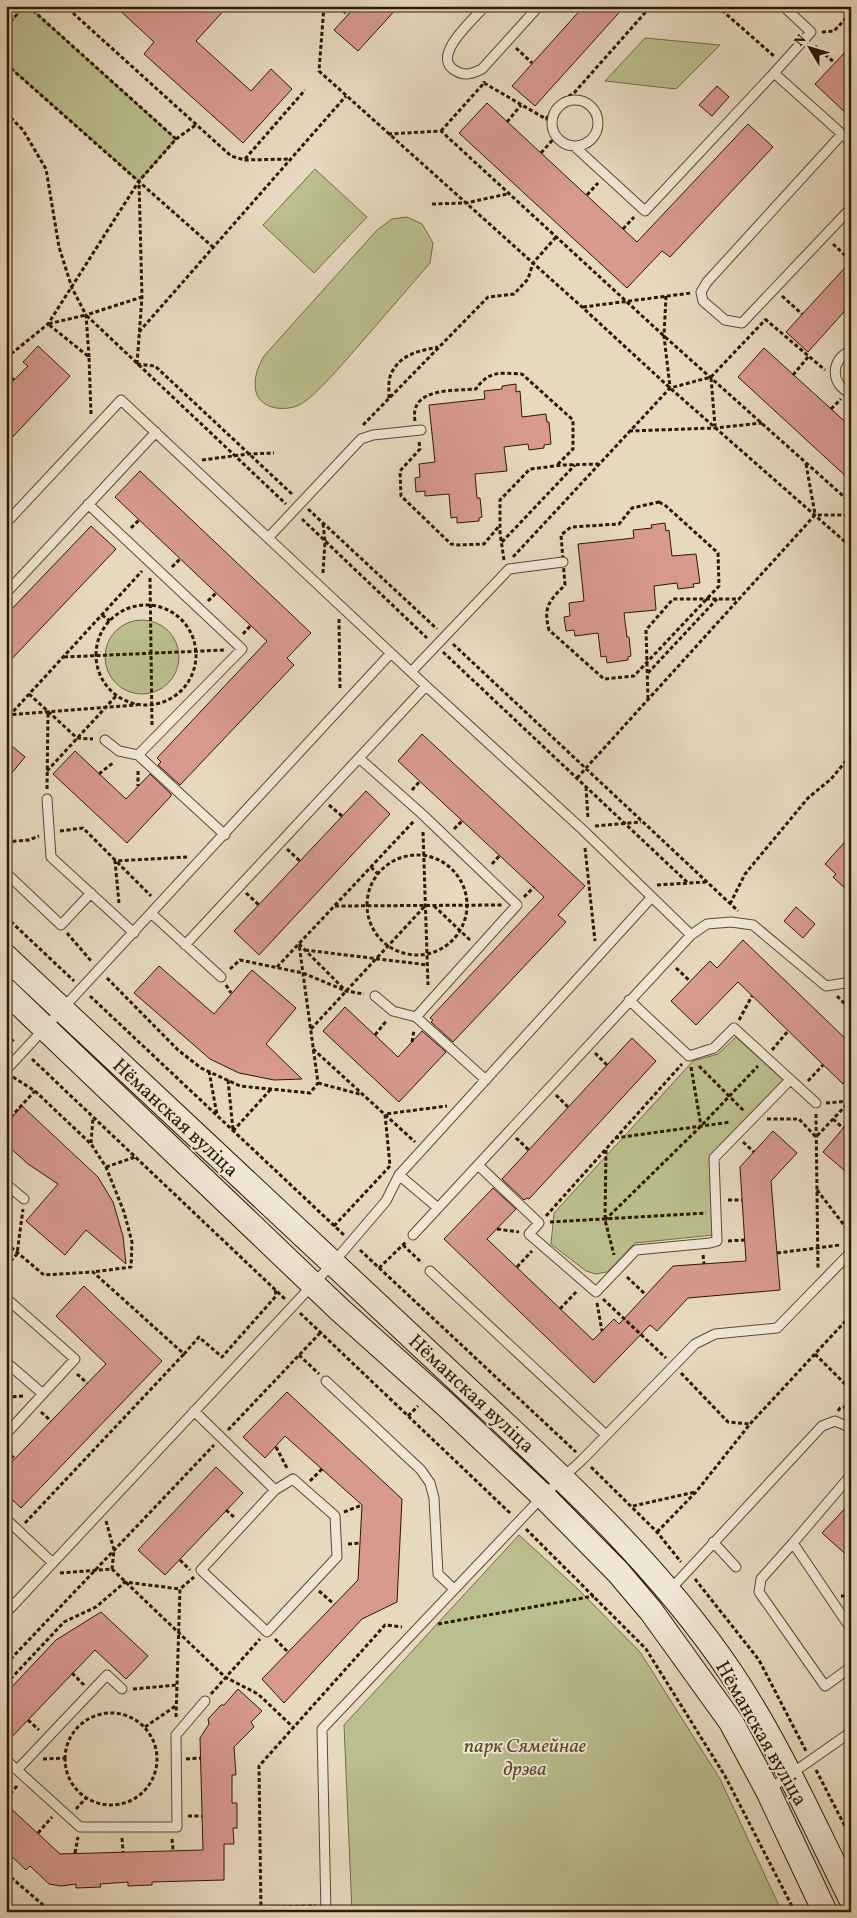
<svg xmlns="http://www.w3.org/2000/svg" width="857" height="1918" font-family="Vollkorn,serif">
<rect width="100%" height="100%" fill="#e7d9bf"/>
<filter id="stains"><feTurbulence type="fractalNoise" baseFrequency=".004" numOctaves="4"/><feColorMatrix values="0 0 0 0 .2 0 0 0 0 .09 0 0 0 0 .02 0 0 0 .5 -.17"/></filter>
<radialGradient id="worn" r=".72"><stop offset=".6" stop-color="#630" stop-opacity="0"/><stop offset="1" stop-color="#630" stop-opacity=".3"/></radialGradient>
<path fill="#bbbe8e" stroke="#766b47" d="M24 6H28L176 139 139 181 6 64V27Z
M645 38 720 45 676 89 605 81Z
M315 169 367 217 314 273 263 225Z
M407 217 422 224 433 243 430 263C402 295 375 327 347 359 337 370 314 397 301 404 287 412 261 410 256 392 253 378 258 367 264 356L377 230 392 219Z
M105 657a37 37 0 1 1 74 0a37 37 0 1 1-74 0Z
M736 1037 784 1081 710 1156 713 1235 635 1243 607 1272 596 1274 586 1271 551 1244 554 1213 693 1061 718 1054Z
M519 1535 580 1591 640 1652 720 1779 782 1912H352L344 1725Z"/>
<path fill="#d79990" stroke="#301800" d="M115 6H228L196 41 251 91 271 69 292 89 243 143 144 54 154 42Z
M356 6H399L358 51 334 30Z
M584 6H625L535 106 512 86Z
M851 46V118L815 84Z
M717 86 729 97 712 116 699 105Z
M487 103 637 242 748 124 773 147 670 257 662 251 627 288 459 133Z
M851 261V304L808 352 786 332Z
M38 346 70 376 6 444V388L28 366 23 362Z
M764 348 851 427V481L738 377Z
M516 384V392L520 391 522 417 546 414 547 422H549L551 444 544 445V448L529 450 528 444 504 447 507 471 475 474 477 498H480L482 517 479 518V521L457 523V517L451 518 449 494 425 496V491L416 492 415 478 420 477 419 464 435 462 429 405 485 399 484 391 502 389V386Z
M140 471 311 633 287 658 294 665 180 785 158 765 161 762 157 758 267 641 115 497Z
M665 523 666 531 669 530 672 556 696 554 700 583 693 584 694 587 678 589 677 583 654 586 656 610 624 613 627 637H629L631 656 628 657V660L607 663 606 656 601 657 598 633 575 636 574 630 566 631 564 617 570 616 569 603 584 601 578 544 634 538 633 530 652 528 651 525Z
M91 526 116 549 6 665V615Z
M422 734 585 886 558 915 566 922 453 1042 431 1022 433 1020 430 1018 544 897 398 761Z
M6 741 25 757 6 780Z
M75 751 126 799 150 774 171 794V796L127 843 53 774Z
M366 791 390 814 259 955 234 931Z
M851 835V894L833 877 836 874 825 864Z
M796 907 815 924 803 938 784 921Z
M743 940 851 1044V1076L843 1084 738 982 696 1025 671 1001 710 961 717 968Z
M159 966 214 1014 252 970 296 1008 266 1044 302 1079 274 1080 239 1073 210 1059 134 993Z
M345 1007 398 1057 422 1031 446 1052 399 1102 323 1031Z
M632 1038 656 1061 529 1199 527 1198 524 1200 502 1179Z
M22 1106 98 1177 113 1202 123 1236 126 1264 86 1230 65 1255 26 1221 58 1184 28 1164 6 1144V1124Z
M851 1119V1176L823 1152Z
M773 1131 797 1153 771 1181 780 1290 688 1298 657 1331 650 1325 594 1383 444 1239 493 1188 516 1209 487 1239 593 1340 614 1319 619 1324 673 1266 746 1261 740 1167Z
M84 1286 162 1361 21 1508 6 1494V1468L106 1364 56 1316Z
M287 1392 402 1499 397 1602 362 1619 284 1703 262 1679 358 1580 362 1505 285 1436 265 1458 243 1437Z
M216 1467 243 1493 165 1575 138 1550Z
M851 1502V1559L822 1533Z
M101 1612 148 1656 126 1679 95 1650 6 1743V1693L56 1640Z
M238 1689 262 1711 251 1722 254 1727 234 1747 236 1775H232V1803H237V1828H233L234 1844H224V1880L152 1882V1885L128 1886V1882L100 1884 101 1887 76 1888V1884L61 1886 49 1884 30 1866 26 1870 6 1851V1804L60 1854 203 1850 200 1738 209 1724 208 1719 221 1705H224Z"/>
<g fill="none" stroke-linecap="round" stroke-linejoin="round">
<g stroke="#5e4830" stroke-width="11">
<path id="lane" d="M485 6C474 19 429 57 456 71 466 77 473 73 482 69L539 6
M774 73 811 32 783 6
M552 123a23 23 0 1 1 46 0a23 23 0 1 1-46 0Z
M851 142 842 134 707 282 701 292 703 301 725 320 742 323 851 208
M574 146 645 211 774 73 842 134
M851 351C830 358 830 386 851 393
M88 504 242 649 138 755 119 751 105 740
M6 523 121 400 426 686 583 830 691 935
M268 538 361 439 373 435 421 430
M6 593 156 432
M411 672 509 569 563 562
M138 755 225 835
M359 758 422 814 517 905 416 1017 393 1011 375 996
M47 799 51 857 134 933
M6 873 61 925 91 893
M152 914 221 977
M185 945 426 686
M629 1000 689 1056 714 1048 734 1028 816 1103
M416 1017 486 1080
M6 1070 391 653
M478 1165 539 1223 529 1234 596 1292 636 1250 710 1243 717 1241 714 1158 790 1080
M399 1175 438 1208
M6 1184 24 1199
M413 1235 691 935 707 924 731 922 753 925 826 986 851 982
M430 1271 606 1435
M6 1298 75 1359 6 1434
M6 1362 43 1394
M326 1381 421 1470 430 1483 434 1498 438 1574 454 1589
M194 1411 275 1490
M851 1475 793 1543 851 1629
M293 1479 335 1516 337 1557 267 1632 201 1570 275 1490Z
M6 1519 53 1563
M713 1542 736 1567
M793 1543 761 1579 759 1592 825 1686 851 1667
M669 1591 822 1426 835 1421 851 1428
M6 1613 333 1263 386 1201 399 1175 651 898
M6 1760 80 1827H177L176 1735 205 1701
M17 1770 107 1675 122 1689
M768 1790 851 1732
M326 1912 322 1729 543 1496 583 1459 695 1344 715 1334 777 1328 851 1252"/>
</g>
<g stroke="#301800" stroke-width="26">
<path id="secondary" d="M6 957C153 1094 300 1231 446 1369 547 1464 653 1557 731 1673 778 1743 813 1823 851 1899
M6 991 340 1310 444 1403 543 1496 618 1572 651 1611 731 1722 768 1791 825 1912"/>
</g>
<path stroke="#301800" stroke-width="3" stroke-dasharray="4 2.5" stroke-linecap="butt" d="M28 6 176 139
M73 6 74 14 231 156 245 160 291 159
M324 6 319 71 582 307 670 388 851 547
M338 6 348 15
M573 6 579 12
M717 6 775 57
M6 27 24 6
M822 32 834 31 851 13
M815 46 835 63
M516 48 532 63
M6 64 214 248
M484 83 546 119 562 100 574 93 651 6
M6 113 23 130 46 169 59 247 72 288 86 315
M507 122 521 105
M441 131 484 83V81
M388 134 441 131 664 336 851 503
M541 153 556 136
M245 159 305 90
M587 195 598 183
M432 204 466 203 507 194
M623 229 634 217
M833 244 851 261
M666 296 664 336 670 387
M782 296 802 314
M583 307 691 293
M765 319 825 370
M139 332 346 96
M89 357 86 315 142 297
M6 358 48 324 139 181 176 139 197 124
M137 364 155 366 293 495
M137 364 142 297 139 181
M6 373 14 380
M793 375 809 356
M711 378 715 426
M389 398C389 391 388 380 391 374 400 354 419 351 438 347
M831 409 841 399
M91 414 89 357 48 324 86 315 286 504
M415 421C409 387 454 391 476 389 489 370 501 373 522 374L573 420V449L556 466
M363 425 488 297 514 294 528 279 533 263 556 237
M629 431 715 428 762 423
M419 442 420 449 400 471 401 496 451 544 459 545 484 544 500 525
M202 460 248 454 274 453
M806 464 815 514
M659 502 666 506 718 553 719 586 634 676 604 679 549 630C543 607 549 601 565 585L561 535 571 527 619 524 632 508Z
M308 509 437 629
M302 519 427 638
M131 528 139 520
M502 542 575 465
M513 557 670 388 711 377 766 319
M504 560 500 533V500L530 469 563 465 598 464
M172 567 180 559
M323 573 325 541 323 524
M150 578 152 725
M208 601 216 593
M96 655a50 50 0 1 1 100 0a50 50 0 1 1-100 0Z
M102 615 110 621
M339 619 340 690
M243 634 251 625
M453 644 738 911
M443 652 688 883
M64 657 225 650
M648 673 717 599
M29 694 77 738 93 739
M648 699 646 630 673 599H739
M6 715 137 705
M9 716 142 571
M47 771 117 695
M138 771V786
M99 774 114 762
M577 778 815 515H851
M586 787 588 819
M47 789 48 713
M412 790 420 781
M329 805 342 816
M595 826 641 822
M454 829 462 821
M60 831 83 828 151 896
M423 832 428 985
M6 842 29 840 39 836
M585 848 595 941
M287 849 300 861
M367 905a50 50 0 1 1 100 0a50 50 0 1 1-100 0Z
M492 864 500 855
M371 867 378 874
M657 885 706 882
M246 893 259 905
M524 897 534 887
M119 903 115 861 187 857
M730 904 745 874 808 798 831 779 851 755
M335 906 502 905
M434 906 470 940
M6 917 74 981
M67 933 92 962
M299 944 346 991 364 994
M305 950 428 965
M277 967 414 821
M676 968 690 981
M230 969 240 960 303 973 346 991
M107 978 178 1050 201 1068 240 1086 310 1093 318 1083 299 944
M226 985 231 993
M90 996 344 1235
M837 996 851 1010
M739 1020 752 996
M311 1029 425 906
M6 1034 15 1043
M375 1035 387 1020
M412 1042 414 1030
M313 1049 415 1142
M772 1050 788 1031
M595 1053 607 1065
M32 1059 285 1299
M699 1066 744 1111
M691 1067 701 1126
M209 1071 217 1115
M13 1077 35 1091 91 1144 106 1167 124 1212 132 1242 131 1267 93 1272
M228 1080 233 1130
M808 1081 823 1065
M318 1083 363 1095
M556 1095 568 1107
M826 1103 850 1101
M816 1114 818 1270
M767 1119H799L816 1137 851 1100
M833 1119 843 1128
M6 1122 35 1091
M233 1131 271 1089
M516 1138 529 1150
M615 1138 731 1122
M743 1142 754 1152
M91 1143 93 1117
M606 1150 605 1220 614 1255
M106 1167 135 1157
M817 1190 851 1234
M728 1200H742
M546 1216 682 1064
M605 1220 701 1126 758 1066
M550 1222 706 1213
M334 1226 390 1166 385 1114 447 1106
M497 1229 519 1232
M728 1241 745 1240
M6 1243 44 1275 93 1272 184 1354 199 1337 222 1357 276 1296 275 1288
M403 1245 422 1263
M360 1250 576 1452
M777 1253 840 1245
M703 1255 704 1264
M6 1266 17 1254 23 1209
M517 1267 532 1251
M379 1268 406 1242
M627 1277 646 1295
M603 1299 666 1358
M597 1303 602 1331
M560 1309 577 1291
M300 1313 511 1514
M815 1354 851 1390
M299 1355 319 1374
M681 1373 728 1422 749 1424
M77 1374 87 1383
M6 1397 25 1396
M838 1411 840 1408 851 1406
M41 1412 51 1421
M408 1416 418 1406
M228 1430 321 1332
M276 1447 288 1470
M6 1451 15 1459
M591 1467 657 1532 681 1562
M310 1481 322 1469
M633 1506 695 1492
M226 1510 235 1518
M344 1512 362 1505
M106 1521 114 1550 112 1569
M25 1523 184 1354
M526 1529 646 1649 725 1776 795 1912
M657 1532 696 1492 750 1424 851 1315
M348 1544 360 1543
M180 1560 190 1570
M60 1573 112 1569 225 1677 258 1694 294 1728
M695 1579 759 1660 806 1751
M319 1591 334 1604
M841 1596H851
M438 1624 594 1596
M275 1639 288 1652
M6 1664 214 1445
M72 1673 84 1685
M6 1684 64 1622 96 1607 125 1582 180 1589
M133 1689 177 1685
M211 1694 260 1639
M65 1759a46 46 0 1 1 92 0a46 46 0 1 1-92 0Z
M176 1717 180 1589 194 1577
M28 1720 39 1730
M145 1727 177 1705
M43 1759 66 1758
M186 1759 201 1758
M816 1770 851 1838
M6 1799 17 1786
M76 1809 87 1797
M188 1816H202
M38 1833 52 1817
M122 1838 123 1852
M172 1839 173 1850
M75 1853 78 1837
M6 1873 50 1911
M48 1912 316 1906
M261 1912 259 1766 385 1625 402 1627"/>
<use href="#lane" stroke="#efe6d5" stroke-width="9"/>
<use href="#secondary" stroke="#efe6d5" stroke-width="24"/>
</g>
<g text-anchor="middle" stroke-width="4" stroke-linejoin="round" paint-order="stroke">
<g font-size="20" fill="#301800" stroke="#efe6d5">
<text transform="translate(176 1117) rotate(43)" y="7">Нёманская вуліца</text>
<text transform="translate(472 1393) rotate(43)" y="7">Нёманская вуліца</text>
<text transform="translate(762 1733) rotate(60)" y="7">Нёманская вуліца</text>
</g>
<g font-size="20" font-style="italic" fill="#5a4a2b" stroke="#efe6d5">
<text x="525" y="1752">парк Сямейнае<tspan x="525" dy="23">дрэва</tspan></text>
</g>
</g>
<rect width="857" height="1918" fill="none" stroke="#e7d9bf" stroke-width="25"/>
<rect x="8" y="8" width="842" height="1903" fill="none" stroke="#301800" stroke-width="2.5"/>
<rect x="12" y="12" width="832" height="1893" fill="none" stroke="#301800"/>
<g transform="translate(810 48) rotate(308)" stroke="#efe6d5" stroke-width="4" paint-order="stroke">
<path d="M0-4L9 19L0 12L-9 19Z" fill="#301800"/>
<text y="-8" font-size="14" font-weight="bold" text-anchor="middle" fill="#301800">N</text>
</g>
<rect width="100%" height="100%" filter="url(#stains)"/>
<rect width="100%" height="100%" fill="url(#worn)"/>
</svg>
